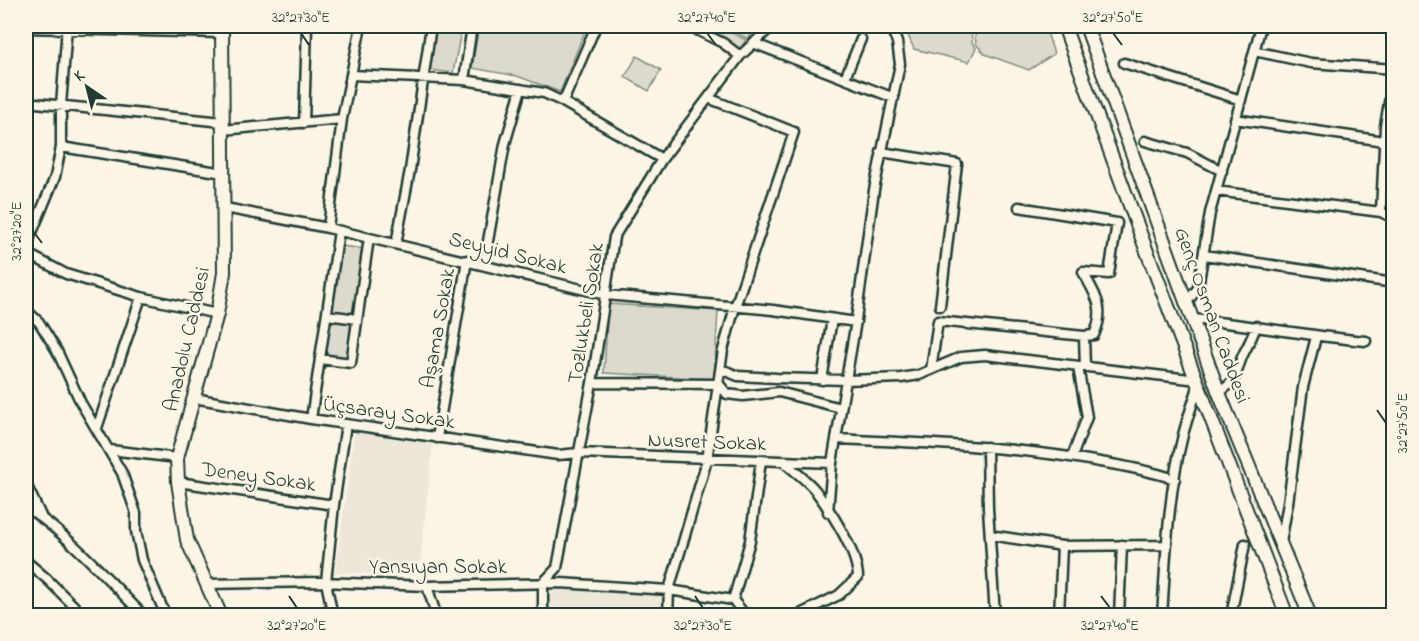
<svg xmlns="http://www.w3.org/2000/svg" width="1419" height="641" font-family="'Indie Flower',sans-serif">
<rect width="100%" height="100%" fill="#fcf5e5"/>
<filter id="ink" filterUnits="userSpaceOnUse"><feTurbulence type="fractalNoise" baseFrequency=".0167" numOctaves="2"/><feDisplacementMap in="SourceGraphic" scale="12" xChannelSelector="R" yChannelSelector="G"/><feConvolveMatrix kernelMatrix="1 2 1 2 8 2 1 2 1" color-interpolation-filters="sRGB"/></filter>
<g filter="url(#ink)">
<path fill="#ece7d8" d="M355 429 433 442 419 574 335 573Z
M548 589 664 594 662 615H547Z"/>
<path fill="#dcdacc" stroke="#7e8c80" stroke-width="1.5" d="M436 26H462L453 73 430 70Z
M479 26H587L560 92 517 76 472 68Z
M696 26H718L746 40 740 49Z
M724 26H741L753 32 748 39Z
M904 26H971L972 42 976 48 969 62 914 49Z
M974 26H1045L1054 54 1029 70 985 54 976 44Z
M637 56 661 70 649 91 625 77Z
M342 246 364 249 348 359 325 354Z
M608 304 718 311 714 379 604 373Z"/>
<g fill="none" stroke-linecap="round" stroke-linejoin="round">
<g stroke="#1f3d34" stroke-width="13">
<path id="street" d="M596 26 563 102 662 159
M689 26 723 43 740 56
M26 28 222 33
M753 43 894 98
M1254 51 1311 63 1394 69
M1124 63 1241 100
M351 75 464 80 544 93 563 102
M845 78 861 39
M464 80 472 26
M26 102 223 122
M1235 119 1384 141
M304 123 307 26
M223 130 342 119
M1145 141 1187 153 1222 171
M61 147 224 173
M881 152 957 164 940 306
M1216 191 1381 212 1385 126 1394 73
M1019 207 1117 223 1109 274 1083 272
M225 208 328 228 606 295 773 310 856 322
M1381 212 1394 218
M328 228 342 119 361 26
M396 244 410 170 431 26
M26 247 55 177 61 147V106L67 26
M26 253 66 274 141 297 217 314
M1204 255 1394 283
M484 264 505 144 521 89
M1083 272C1096 296 1106 308 1094 335L1084 336
M1187 302 1198 288 1210 213 1261 26
M26 310 39 322 57 351 81 403 122 473 136 513V531L142 560 166 616
M327 315 357 319
M1193 319C1251 325 1308 336 1366 341
M320 359 351 363 369 238
M721 369 738 376 777 378 846 380 901 378 919 375 961 357 985 355 1198 380
M931 370 938 321 1084 336 1085 367
M822 380 832 319
M592 383 719 384 727 394 743 396 779 392 841 408
M1219 393C1239 378 1234 378 1242 357 1247 346 1253 337 1256 326
M194 398 311 419 558 455 579 453 832 463
M311 419 339 231
M97 428 141 297
M437 438 467 260
M836 439C924 443 1013 446 1100 462 1125 466 1150 471 1175 479
M987 447 988 508 995 616
M110 450 177 458
M1072 457 1087 417 1078 367
M784 462C794 471 807 480 815 490 831 511 857 551 858 577L839 595 796 616
M178 482 334 505
M26 484 41 516
M26 507C70 536 106 578 144 616
M828 512 832 463 855 327 874 190 900 64 897 42 890 26
M990 535 1062 546 1167 545
M1281 542 1288 503 1303 387 1316 337
M26 561 47 579 84 616
M206 584 322 582 427 586 560 583 669 590 733 600 746 616
M427 586 434 608V616
M733 600 750 541 761 461
M333 616 326 582 334 505 346 424
M543 616V583L557 568 592 383 614 237 662 159 740 56 772 26
M668 616 669 590 707 460 723 350 735 307 794 132 708 98
M1059 616 1062 546
M1119 616 1122 545
M1162 616C1166 556 1168 494 1183 435 1187 419 1193 403 1198 387
M1231 616 1245 544"/>
</g>
<g stroke="#1f3d34" stroke-width="16">
<path id="secondary" d="M1064 26 1146 249 1287 616
M1086 26 1219 393 1310 616
M221 616 187 540 178 482 177 458 217 314 224 273 222 26"/>
</g>
<use href="#street" stroke="#fcf5e5" stroke-width="8"/>
<use href="#secondary" stroke="#fcf5e5" stroke-width="12"/>
</g>
</g>
<path fill="none" stroke="#1f3d34" stroke-width="2" d="M301 33 309 45M707 33 716 45M1113 33 1122 45M33 231 42 243M1377 410 1386 423M289 596 297 608M695 596 703 608M1101 596 1110 608"/>
<g text-anchor="middle" stroke-width="5" stroke-linejoin="round" paint-order="stroke">
<g font-size="21" fill="#1f3d34" stroke="#fcf5e5">
<text transform="translate(508 252) rotate(14)" y="7">Seyyid Sokak</text>
<text transform="translate(585 313) rotate(-81)" y="7">Tozlukbeli Sokak</text>
<text transform="translate(1213 315) rotate(70)" y="7">Genç Osman Caddesi</text>
<text transform="translate(437 328) rotate(-80)" y="7">Aşama Sokak</text>
<text transform="translate(186 339) rotate(-77)" y="7">Anadolu Caddesi</text>
<text transform="translate(389 412) rotate(8)" y="7">Üçsaray Sokak</text>
<text transform="translate(707 441) rotate(2)" y="7">Nusret Sokak</text>
<text transform="translate(259 476) rotate(8)" y="7">Deney Sokak</text>
<text x="438" y="573">Yansıyan Sokak</text>
</g>
</g>
<rect width="1419" height="641" fill="none" stroke="#fcf5e5" stroke-width="66"/>
<g transform="translate(87 87) rotate(325)" stroke="#fcf5e5" stroke-width="4.5" paint-order="stroke">
<path d="M0-4.5L10 22L0 15L-10 22Z" fill="#1f3d34"/>
<text y="-9" font-size="16" font-weight="bold" text-anchor="middle" fill="#1f3d34">K</text>
</g>
<rect x="33" y="33" width="1353" height="575" fill="none" stroke="#1f3d34" stroke-width="2"/>
<g font-size="15" text-anchor="middle" fill="#1f3d34">
<text x="301" y="22">32°27'30"E</text>
<text x="707" y="22">32°27'40"E</text>
<text x="1113" y="22">32°27'50"E</text>
<text transform="translate(16 231) rotate(-90)" y="5">32°27'20"E</text>
<text transform="translate(1402 423) rotate(-90)" y="5">32°27'50"E</text>
<text x="297" y="630">32°27'20"E</text>
<text x="703" y="630">32°27'30"E</text>
<text x="1110" y="630">32°27'40"E</text>
</g>
</svg>
